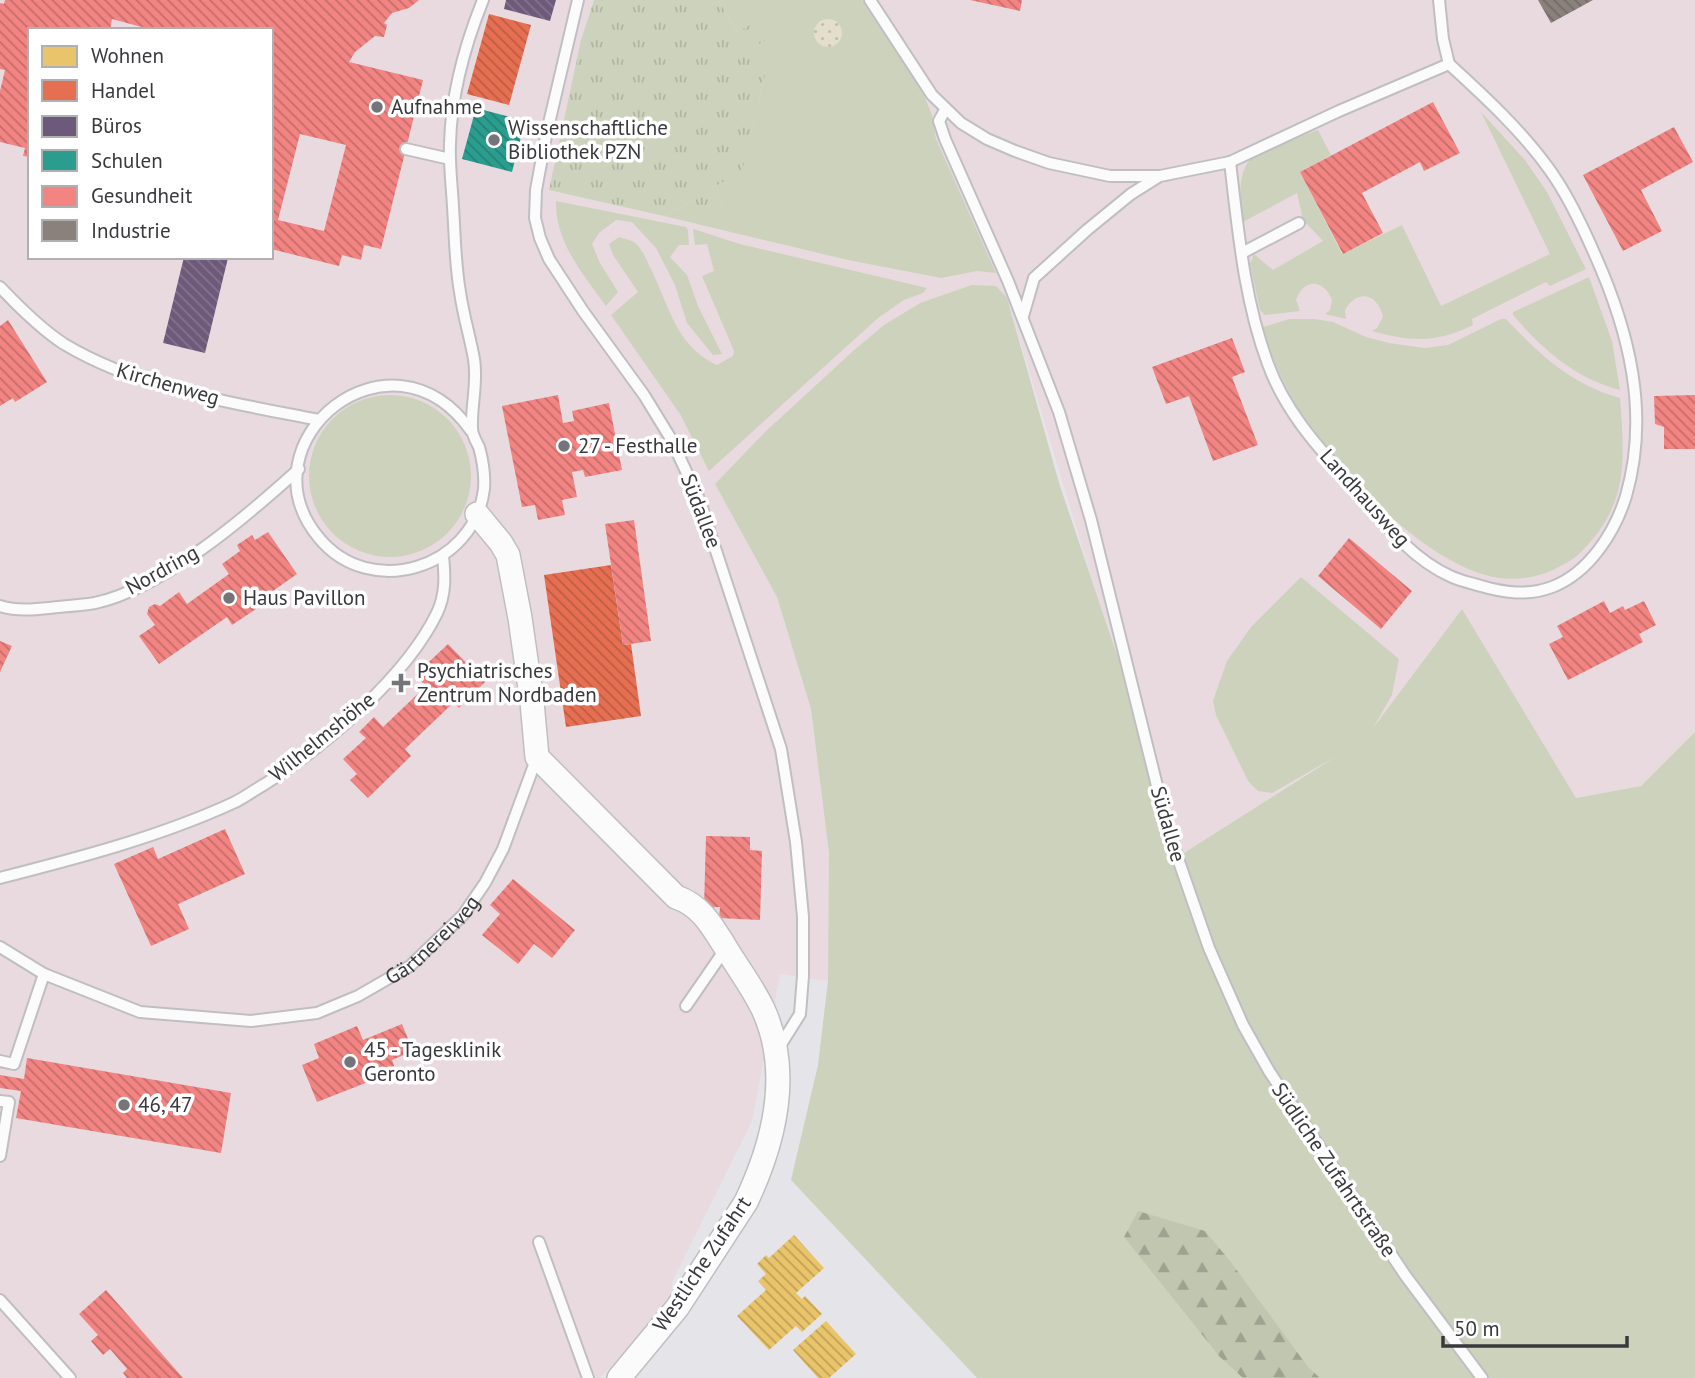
<svg xmlns="http://www.w3.org/2000/svg" width="1695" height="1378" font-family="'PT Sans',sans-serif">
<defs>
<pattern id="forest-firs" width="22" height="20" patternUnits="userSpaceOnUse" patternTransform="scale(1.75)"><rect width="22" height="20" fill="#c1c6b0"/><path d="M5 1l3.5 6h-7zM16 11l3.5 6h-7z" fill="#9ea290"/></pattern>
<pattern id="sand-dots" width="8" height="8" patternUnits="userSpaceOnUse" patternTransform="scale(1.75)"><rect width="8" height="8" fill="#e4decc"/><path d="M2 2h.1M6 6h.1" fill="none" stroke="#c4bfb0" stroke-width="1.8" stroke-linecap="round"/></pattern>
<pattern id="park-tufts" width="24" height="20" patternUnits="userSpaceOnUse" patternTransform="scale(1.75)"><rect width="24" height="20" fill="#cdd2bc"/><path d="M3 7l-1-3M5 7V3M7 7l1-3M15 17l-1-3M17 17v-4M19 17l1-3" fill="none" stroke="#b1b5a2"/></pattern>
<pattern id="homes-back-hatch" width="6" height="6" patternUnits="userSpaceOnUse" patternTransform="scale(1.75)"><rect width="6" height="6" fill="#e9c46a"/><path d="M-1 5l2 2M0 0l6 6M5-1l2 2" fill="none" stroke="#bea058"/></pattern>
<pattern id="shops-back-hatch" width="6" height="6" patternUnits="userSpaceOnUse" patternTransform="scale(1.75)"><rect width="6" height="6" fill="#e76f51"/><path d="M-1 5l2 2M0 0l6 6M5-1l2 2" fill="none" stroke="#bc5c44"/></pattern>
<pattern id="offices-back-hatch" width="6" height="6" patternUnits="userSpaceOnUse" patternTransform="scale(1.75)"><rect width="6" height="6" fill="#6d597a"/><path d="M-1 5l2 2M0 0l6 6M5-1l2 2" fill="none" stroke="#83748c"/></pattern>
<pattern id="schools-back-hatch" width="6" height="6" patternUnits="userSpaceOnUse" patternTransform="scale(1.75)"><rect width="6" height="6" fill="#2a9d8f"/><path d="M-1 5l2 2M0 0l6 6M5-1l2 2" fill="none" stroke="#258176"/></pattern>
<pattern id="health-back-hatch" width="6" height="6" patternUnits="userSpaceOnUse" patternTransform="scale(1.75)"><rect width="6" height="6" fill="#f28482"/><path d="M-1 5l2 2M0 0l6 6M5-1l2 2" fill="none" stroke="#c56d6c"/></pattern>
<pattern id="industry-back-hatch" width="6" height="6" patternUnits="userSpaceOnUse" patternTransform="scale(1.75)"><rect width="6" height="6" fill="#8a817c"/><path d="M-1 5l2 2M0 0l6 6M5-1l2 2" fill="none" stroke="#726b67"/></pattern>
</defs>
<rect width="100%" height="100%" fill="#e5e4e9"/>
<path fill="#e9dae0" fill-rule="evenodd" d="M0 0H1695V732L1641 786 1576 798 1462 609 1367 736 1184 853 1091 576 1007 298 919 303 884 325 853 351 765 432 715 484 777 597 811 709 829 853 828 981 780 974 752 1121 672 1282 671 1302 600 1378H0ZM30 30H271V257H30Z"/>
<path fill="#cdd2bc" d="M718 0H862L923 93 932 115 936 139 996 273 977 271 941 278 848 260 664 216 694 200 726 211 712 188 742 170 765 75Z
M1481 112 1525 160 1547 192 1586 269 1550 286 1546 282 1472 319 1473 325C1437 343 1410 342 1372 331L1377 328 1383 317C1378 294 1358 288 1345 310L1346 319 1325 314 1330 310 1332 300C1323 278 1304 279 1296 300L1300 311 1265 315 1260 310 1250 264 1254 254 1273 270 1323 241 1303 220 1297 193 1243 222C1241 198 1235 172 1255 154L1318 130 1331 155 1300 172 1342 254 1402 225 1441 306 1550 254Z
M556 201 686 227 688 230 689 245H679L670 257 687 275 698 306 722 354 713 355 687 323 675 285 656 248 632 222 616 220 599 233 592 244 600 263 618 292 606 306C583 274 555 242 556 201Z
M693 229 740 244 927 288 923 293 904 300 878 318 709 471 680 414 611 315 638 292 613 255 609 244 619 237C623 238 630 240 634 242 641 247 646 258 649 265 669 304 675 346 717 365L733 356 734 351 702 276 714 271 707 244 695 245Z
M1589 277 1612 341 1620 390C1575 378 1542 349 1513 315V312Z
M972 285 996 286 1007 298 1059 483 1184 853 1335 757 1272 793 1258 791 1248 781 1216 715 1213 701 1227 661 1251 627 1301 577 1399 659 1392 695 1373 728 1462 609 1576 798 1641 786 1695 732V1378H977L791 1180 818 1065 828 981 829 853 811 709 777 597 715 484 765 432 853 351 884 325 920 303Z
M1289 319H1315L1333 322 1366 337 1389 343 1424 348 1448 345 1501 319H1506C1539 354 1572 385 1620 398 1625 463 1629 506 1578 555 1571 561 1564 564 1555 569 1537 578 1514 581 1493 577 1423 562 1335 469 1299 410 1283 384 1272 355 1260 328Z
M309 476a81 81 0 1 1 162 0a81 81 0 1 1-162 0Z"/>
<path fill="url(#forest-firs)" d="M1138 1211 1205 1231 1230 1261 1308 1367 1320 1378H1243L1220 1357 1124 1237Z"/>
<path fill="url(#sand-dots)" d="M814 33a14 14 0 1 1 28 0a14 14 0 1 1-28 0Z"/>
<path fill="url(#park-tufts)" d="M594 0H718L738 32 762 18 773 35 750 50 765 75 742 171 712 188 726 211 708 222 694 200 664 216 549 190 581 40Z"/>
<path fill="url(#homes-back-hatch)" d="M794 1235 824 1268 796 1293 802 1299 805 1296 822 1314 802 1332 796 1326 769 1350 737 1316 766 1290 758 1281 766 1274 757 1264 766 1255 769 1258Z
M826 1321 856 1354 829 1378H818L793 1350Z"/>
<path fill="url(#shops-back-hatch)" d="M489 14 531 25 509 105 467 94Z
M611 565 623 645 631 644 641 716 566 727 544 575Z"/>
<path fill="url(#offices-back-hatch)" d="M506 0H556L550 21 504 9Z
M184 257 228 258 205 353 163 343Z"/>
<path fill="url(#schools-back-hatch)" d="M476 108 525 121 512 172 462 159Z"/>
<path fill="url(#health-back-hatch)" fill-rule="evenodd" d="M5 0H419L409 8 392 13 384 23 387 25 384 37 375 36 355 52 349 62 423 80 381 249 364 245 361 260 342 255 339 266 271 249V30H153L112 19 110 30H30V157L23 156 25 148 0 142V91L5 70 0 69V3L4 4ZM300 134 346 145 324 231 278 220Z
M970 0H1022L1020 11Z
M1433 102 1460 153 1424 171 1420 162 1362 193 1383 233 1343 254 1300 172Z
M1674 127 1693 162 1641 190 1662 231 1623 251 1583 175Z
M8 320 47 382 15 402 13 398 0 406V326Z
M1232 338 1245 372 1232 377 1258 445 1213 461 1189 396 1166 404 1152 367Z
M558 395 563 423 574 421 572 411 609 403 622 470 585 477 583 470 572 472 577 497 562 500 565 515 538 520 535 505 522 507 502 406Z
M1695 395V449H1664V427L1655 424 1654 396Z
M634 520 651 641 623 645 605 524Z
M268 532 297 574 253 605 256 609 232 625 227 617 159 664 139 636 155 625 147 614 149 607 155 604 160 606 179 592 187 604 229 574 222 564 240 551 237 545 252 535 255 540Z
M1349 538 1412 591 1381 629 1318 576Z
M1604 601 1610 613 1623 606 1625 610 1644 601 1656 625 1639 634 1643 642 1568 680 1549 644 1563 637 1557 626Z
M0 641 12 646 0 672Z
M448 644 485 682 459 708 454 702 405 749 411 756 368 798 350 780 357 774 343 759 366 738 359 732 374 717 383 727 426 686 415 675Z
M225 829 245 874 178 904 189 929 151 946 114 864 153 847 158 859Z
M706 836 750 837V850L762 851 760 920 719 918 720 907H704Z
M513 879 575 930 552 958 534 944 518 964 482 935 500 914 490 905Z
M402 1024 413 1051 392 1060 396 1071 317 1102 302 1065 319 1058 314 1044 357 1026 363 1040Z
M27 1058 231 1093 221 1153 16 1118 21 1091 0 1088V1075L24 1079Z
M106 1290 183 1378H127L123 1373 127 1369 110 1349 103 1355 91 1341 98 1335 79 1314Z"/>
<path fill="url(#industry-back-hatch)" d="M1538 0H1593L1551 23Z"/>
<g fill="none" stroke-linecap="round" stroke-linejoin="round">
<g stroke="#bfbfc2" stroke-width="14">
<g id="lane">
<path d="M578 0 546 136 536 190 535 218 540 238 549 259 583 311 644 395 671 439 699 499 781 749 796 842 803 917V976L800 1014 778 1049"/>
<path d="M870 0 932 95 961 123 987 139 1015 151 1049 163 1110 176H1160L1230 162 1339 111 1449 64"/>
<path d="M1439 0 1443 39 1449 64"/>
<path d="M945 110 939 121 945 139 1008 281 1059 412 1091 520 1168 830 1209 948 1243 1025 1269 1071 1405 1275 1482 1378"/>
<path d="M406 149 450 159"/>
<path d="M1230 162C1238 229 1244 300 1268 364 1285 411 1317 446 1350 483 1379 517 1409 558 1452 577 1461 581 1471 583 1481 586 1505 593 1528 596 1552 587 1589 573 1615 532 1626 496 1650 413 1629 331 1595 255 1582 225 1568 195 1549 169 1521 130 1484 96 1449 64"/>
<path d="M1242 253 1299 223"/>
<path d="M0 287C18 306 41 329 64 344 139 389 233 403 319 420"/>
<path d="M1023 316 1034 278 1087 230 1131 194 1158 177"/>
<path d="M471 431C391 317 239 442 319 538 370 600 474 569 484 489 485 475 483 461 479 447 476 441 472 435 472 428 471 405 478 382 474 359 470 337 463 314 460 292 455 264 455 236 453 207 452 186 449 165 450 144 451 96 465 45 483 0"/>
<path d="M0 606C19 612 38 609 58 607 70 606 83 605 95 603 164 588 247 516 299 469"/>
<path d="M0 878C78 858 159 837 233 803 244 798 254 790 265 784 324 747 406 677 437 613 446 594 445 576 443 556"/>
<path id="s1" d="M0 947 44 974 140 1012 251 1021 317 1013 358 996 410 966 463 915 485 883 503 849 537 757"/>
<path d="M686 1006 726 948"/>
<path d="M0 1061 14 1064 44 974"/>
<path d="M0 1101 9 1102 0 1156"/>
<path d="M539 1242 588 1378"/>
<path d="M0 1300 70 1378"/>
</g>
</g>
<g stroke="#bfbfc2" stroke-width="26">
<path id="street" d="M477 514 501 543 508 555 520 618 532 702 537 757 676 897C700 905 711 924 724 945 737 967 752 986 763 1009 792 1072 774 1143 746 1202L677 1308 619 1378"/>
</g>
<use href="#lane" stroke="#fbfbfc" stroke-width="10"/>
<use href="#street" stroke="#fbfbfc" stroke-width="23"/>
</g>
<g fill="#757479" stroke="#fff" stroke-width="2.5">
<circle cx="377" cy="107" r="7"/>
<circle cx="494" cy="140" r="7"/>
<circle cx="564" cy="446" r="7"/>
<circle cx="229" cy="598" r="7"/>
<path d="M397.5 672.5h7v7h7v7h-7v7h-7v-7h-7v-7h7z"/>
<circle cx="350" cy="1062" r="7"/>
<circle cx="124" cy="1105" r="7"/>
</g>
<g text-anchor="middle" stroke-width="7" stroke-linejoin="round" paint-order="stroke">
<g font-size="21" fill="#39383c" stroke="#fff" text-anchor="start">
<text x="391" y="114">Aufnahme</text>
<text x="508" y="135">Wissenschaftliche<tspan x="508" dy="24">Bibliothek PZN</tspan></text>
<text x="578" y="453">27 - Festhalle</text>
<text x="243" y="605">Haus Pavillon</text>
<text x="417" y="678">Psychiatrisches<tspan x="417" dy="24">Zentrum Nordbaden</tspan></text>
<text x="364" y="1057">45 - Tagesklinik<tspan x="364" dy="24">Geronto</tspan></text>
<text x="138" y="1112">46, 47</text>
</g>
<g font-size="21" fill="#39383c" stroke="#fff">
<text transform="translate(168 384) rotate(16)" y="7">Kirchenweg</text>
<text transform="translate(1365 498) rotate(48)" y="7">Landhausweg</text>
<text transform="translate(701 511) rotate(69)" y="7">Südallee</text>
<text transform="translate(162 570) rotate(-29)" y="7">Nordring</text>
<text transform="translate(322 737) rotate(-39)" y="7">Wilhelmshöhe</text>
<text transform="translate(1168 824) rotate(74)" y="7">Südallee</text>
<text dy="7" stroke="none"><textPath href="#s1" startOffset="471">Gärtnereiweg</textPath></text>
<text transform="translate(1334 1170) rotate(56)" y="7">Südliche Zufahrtstraße</text>
<text transform="translate(702 1264) rotate(-56)" y="7">Westliche Zufahrt</text>
</g>
</g>
<rect x="28" y="28" width="245" height="231" fill="#ffffff" stroke="#b0afb1" stroke-width="2"/>
<rect x="42" y="46" width="35" height="21" fill="#e9c46a" stroke="#b0afb1" stroke-width="2"/>
<text x="91" y="63" font-size="21" fill="#39383c">Wohnen</text>
<rect x="42" y="80" width="35" height="21" fill="#e76f51" stroke="#b0afb1" stroke-width="2"/>
<text x="91" y="98" font-size="21" fill="#39383c">Handel</text>
<rect x="42" y="116" width="35" height="21" fill="#6d597a" stroke="#b0afb1" stroke-width="2"/>
<text x="91" y="133" font-size="21" fill="#39383c">Büros</text>
<rect x="42" y="150" width="35" height="21" fill="#2a9d8f" stroke="#b0afb1" stroke-width="2"/>
<text x="91" y="168" font-size="21" fill="#39383c">Schulen</text>
<rect x="42" y="186" width="35" height="21" fill="#f28482" stroke="#b0afb1" stroke-width="2"/>
<text x="91" y="203" font-size="21" fill="#39383c">Gesundheit</text>
<rect x="42" y="220" width="35" height="21" fill="#8a817c" stroke="#b0afb1" stroke-width="2"/>
<text x="91" y="238" font-size="21" fill="#39383c">Industrie</text>
<path d="M1443 1336v10h184v-10" fill="none" stroke="#39383c" stroke-width="3.5"/>
<text x="1454" y="1336" font-size="21" fill="#39383c" stroke="#ffffff" stroke-width="5" paint-order="stroke">50 m</text>
</svg>
